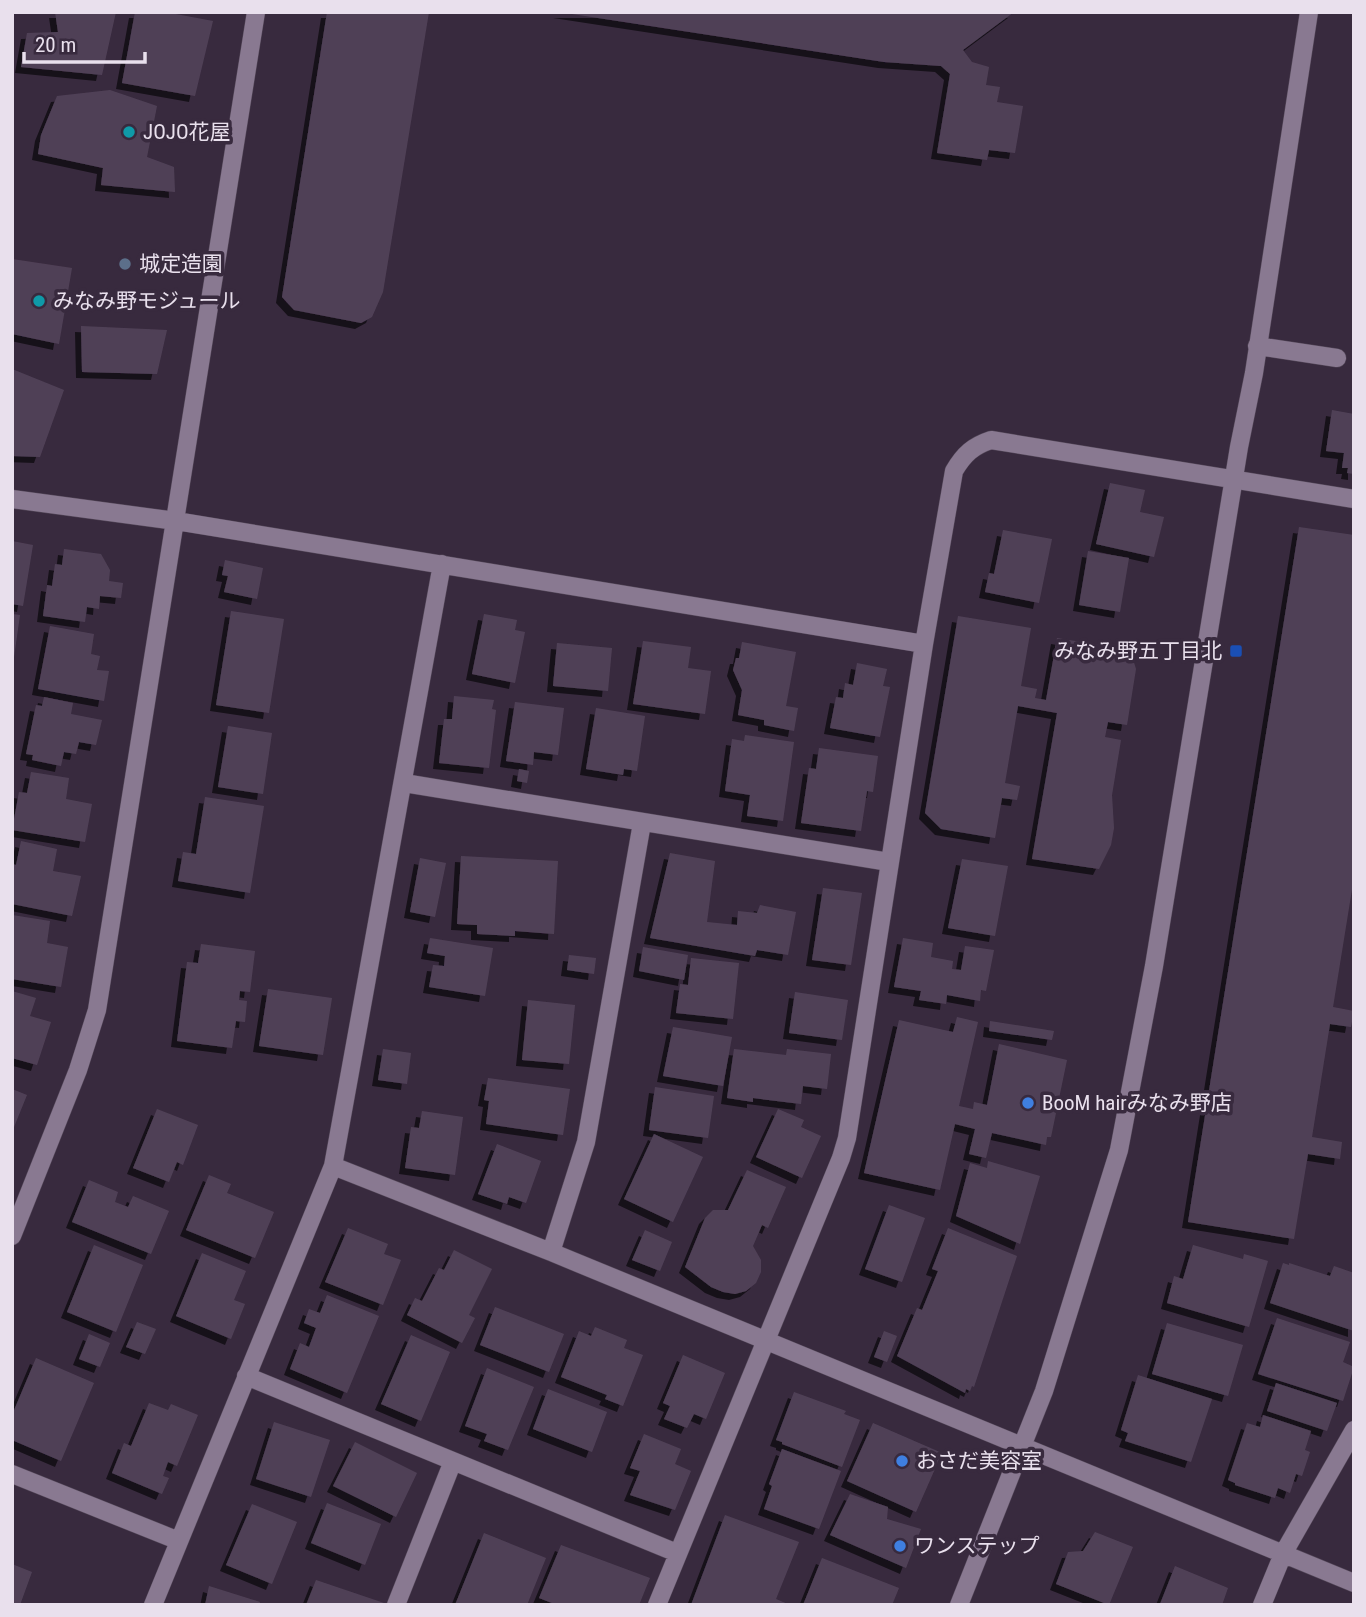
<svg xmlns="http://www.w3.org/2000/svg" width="1366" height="1617" font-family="'Roboto Condensed','Noto Sans JP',sans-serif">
<defs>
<filter id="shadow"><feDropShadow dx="-6" dy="6" stdDeviation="0" flood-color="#0009"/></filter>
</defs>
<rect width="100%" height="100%" fill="#382a3e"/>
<path fill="#504157" filter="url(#shadow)" d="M55 12H116L102 75 21 67 27 33 58 32Z
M135 12H165L213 21 195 96 122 83Z
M327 12H429L383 292 372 317 361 323 294 310 282 297Z
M559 12H1014L963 50 972 62 989 67 986 85 1000 87 997 102 1023 106 1015 153 989 150 987 160 937 153 950 74 941 66 884 62Z
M110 90 157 106 147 157 174 167 175 192 101 185 103 168 38 154 41 135 57 96Z
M12 259 72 268 59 344 12 334Z
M81 326 167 330 157 374 82 372Z
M12 369 64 390 40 457 12 456Z
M1332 410 1354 414V474L1347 473 1348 468H1342L1344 453 1326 451Z
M1110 483 1145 490 1140 512 1164 517 1154 557 1096 544Z
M1299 527 1354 535V877L1333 1007 1354 1011 1351 1027 1330 1024 1312 1137 1342 1142 1340 1159 1308 1154 1294 1239 1188 1222Z
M1003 530 1052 539 1039 603 985 592 989 573 994 574Z
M12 541 33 545 23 606 12 604Z
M64 549 101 554 110 570 109 581 123 583 121 598 100 596 99 609 87 607 85 622 43 616 47 585 52 586 55 564 62 565Z
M1088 551 1129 558 1120 612 1079 605Z
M225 560 263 568 257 599 224 592 228 576 222 575Z
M231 611 284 619 269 713 216 705Z
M12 614 20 615 14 657H12Z
M484 614 517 620 515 630 525 632 515 683 472 674Z
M958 616 1031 628 1021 686 1037 689 1035 698 1046 700 1057 638 1130 650 1136 669 1127 725 1108 722 1105 737 1121 740 1112 795 1114 828 1111 845 1099 869 1032 859 1057 713 1018 706 1005 783 1020 786 1017 800 1002 798 995 838 941 829 925 813Z
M50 626 94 634 91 654 100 656 97 670 109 671 104 701 38 689Z
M643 641 691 647 688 668 711 671 705 714 633 704Z
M742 642 796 652 786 706 798 708 794 731 764 725V720L738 715 742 690 733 670 736 658H739Z
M557 643 612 648 608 691 553 686Z
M857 663 887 669 883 686 890 687 880 737 830 728 836 697 843 698 845 683 853 685Z
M454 696 494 700 492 709 496 710 489 768 439 763 444 719H452Z
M44 697 73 703 71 714 102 720 96 745 79 742 76 754 64 752 61 766 32 760 33 755 26 754 36 705 42 706Z
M515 702 564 708 558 755 534 752 533 765 506 761Z
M596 708 645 716 637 771 624 769 623 775 586 769Z
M228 726 272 733 263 794 218 787Z
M745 735 794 742 783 821 747 816 750 795 725 791 732 739 744 741Z
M819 748 878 756 873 792 867 791 861 831 801 823 809 768 816 769Z
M519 769 529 771 527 783 517 781Z
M31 772 69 778 66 799 92 804 85 842 12 830 19 792 27 793Z
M205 797 264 806 250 893 178 881 183 852 196 854Z
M21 841 57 849 53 871 81 876 72 916 12 904V864L16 865Z
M670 853 715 861 707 922 737 925 738 911 757 913 760 905 796 912 788 955 757 950 755 956 650 938Z
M461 856 558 861 554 934 515 931V936L477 934V925L457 924Z
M420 858 446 863 435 917 410 912Z
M962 859 1008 866 995 936 948 928Z
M823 888 862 893 851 965 812 960Z
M12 915 50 921 47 943 68 947 61 987 12 979Z
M430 938 493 948 485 996 429 987 433 965 444 966 445 956 427 953Z
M903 938 933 943 931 957 953 961 952 969 961 970 965 946 994 950 986 991 981 990 980 1001 947 995 946 1004 919 1000 921 991 894 987Z
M201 944 255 951 250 992 240 991 239 1000 247 1001 245 1022 236 1021 232 1048 177 1041 187 962 198 963Z
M643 947 688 955 684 980 639 971Z
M569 955 596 958 594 974 567 970Z
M691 958 739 963 733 1019 676 1013 680 984 688 985Z
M268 989 332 998 323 1055 259 1046Z
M12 991 36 998 30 1016 51 1022 37 1065 12 1058Z
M795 992 848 1000 842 1040 789 1033Z
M528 1000 575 1005 569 1064 522 1060Z
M957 1017 978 1022 959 1106 973 1109 974 1102 987 1105 999 1044 1067 1060 1051 1137H1047L1046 1145 992 1133 986 1158 969 1154 975 1129 955 1124 940 1190 864 1173 899 1020 953 1032Z
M990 1021 1054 1031 1052 1040 989 1031Z
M673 1027 732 1037 723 1086 663 1076Z
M383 1049 411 1053 407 1084 378 1080Z
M734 1049 786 1055 787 1049 831 1054 827 1089 803 1086 801 1104 753 1098V1102L727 1098Z
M488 1078 570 1089 563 1135 486 1124 489 1101 484 1100Z
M655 1087 714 1096 708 1138 649 1130Z
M12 1089 27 1095 12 1132Z
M157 1109 198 1125 183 1165 177 1162 169 1182 133 1168Z
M778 1109 804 1120 801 1127 821 1136 802 1178 756 1157Z
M422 1111 463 1117 455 1175 405 1168 411 1127 419 1128Z
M654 1134 703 1157 673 1222 624 1199Z
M497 1144 541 1161 526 1203 509 1197 507 1204 478 1194Z
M988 1161 1040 1176 1020 1244 956 1216 970 1163 987 1168Z
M747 1170 786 1187 768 1228 762 1225 753 1246 761 1260V1272L756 1283 746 1291 735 1294 723 1292 711 1287 685 1267 705 1218 713 1210H728Z
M209 1175 231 1184 227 1193 274 1212 255 1258 186 1230Z
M89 1180 118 1192 115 1202 128 1207 133 1196 169 1211 151 1254 72 1222Z
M889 1205 925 1218 902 1282 865 1269Z
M348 1228 388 1244 384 1254 401 1260 383 1305 325 1282Z
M948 1228 1017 1256 974 1387 972 1386 970 1391 966 1389 965 1393 897 1356 917 1308 922 1310 938 1271 932 1269Z
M645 1230 672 1242 660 1271 632 1260Z
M94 1245 143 1265 116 1332 67 1312Z
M1193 1245 1243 1259 1244 1254 1268 1261 1249 1327 1167 1303 1174 1276 1183 1279Z
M454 1250 492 1269 469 1315 475 1318 462 1343 407 1315 415 1298 422 1301 439 1268 444 1270Z
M202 1253 246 1271 234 1300 245 1304 231 1339 176 1316Z
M1283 1263 1289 1265V1263L1330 1276 1334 1266 1354 1273V1331L1270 1303Z
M327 1295 379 1316 347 1393 290 1369 300 1343 309 1347 316 1328 304 1323 309 1309 320 1313Z
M495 1307 564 1334 549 1372 480 1345Z
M1277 1318 1350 1342 1343 1362 1354 1367 1343 1401 1258 1374Z
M137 1322 156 1329 145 1354 126 1347Z
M1167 1323 1243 1345 1228 1396 1152 1374Z
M595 1327 627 1340 624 1348 643 1355 623 1406 605 1399 607 1395 561 1377 579 1331 591 1336Z
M884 1331 897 1336 887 1362 874 1357Z
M89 1334 110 1343 100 1367 79 1359Z
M411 1335 450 1352 421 1421 381 1404Z
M683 1355 725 1373 706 1419 694 1414 687 1428 664 1419 670 1406 663 1403Z
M36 1358 94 1383 61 1461 12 1440V1415Z
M487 1368 534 1387 508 1450 484 1441 487 1434 465 1426Z
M1138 1375 1212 1399 1191 1462 1125 1441 1128 1433 1121 1430Z
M1276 1383 1337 1403 1327 1431 1267 1411Z
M548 1389 607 1412 592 1452 533 1429Z
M794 1392 846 1411 844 1414 860 1420 842 1467 782 1444V1442L776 1440Z
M149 1403 168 1410 171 1404 198 1415 177 1466 168 1462 163 1476 169 1478 162 1494 112 1473 124 1443 131 1446Z
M1263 1415 1311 1431 1305 1450 1310 1452 1302 1476 1296 1474 1290 1493 1278 1488 1275 1498 1235 1485V1483L1228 1480 1247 1423 1260 1427Z
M274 1422 330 1440 311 1497 256 1479Z
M873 1423 942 1453 916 1512 847 1481Z
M644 1434 681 1449 675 1464 691 1471 675 1510 630 1495 640 1471 630 1468Z
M355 1442 417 1473 396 1517 333 1486Z
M782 1449 841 1471 819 1529 764 1509 772 1486 769 1484Z
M850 1494 888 1507 887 1519 921 1529 906 1568 830 1535Z
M327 1503 381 1524 365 1565 311 1543Z
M252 1504 297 1522 272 1584 226 1565Z
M725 1515 799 1542 776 1599 790 1605H691Z
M1095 1532 1133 1547 1109 1605 1056 1584 1068 1552 1083 1551Z
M484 1533 546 1558 527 1605H455Z
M561 1545 650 1578 639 1605H557L539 1598Z
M822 1558 899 1588 892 1605H803Z
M12 1564 32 1572 20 1605H12Z
M1175 1566 1228 1588 1222 1605 1160 1604Z
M316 1580 387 1604V1605H306Z
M209 1586 260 1602 259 1605H205Z"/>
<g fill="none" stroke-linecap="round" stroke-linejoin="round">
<g stroke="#544859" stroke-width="19">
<path id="minor" d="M1257 346 1337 358
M12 499 176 521 924 644
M404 783 889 862
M333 1166 551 1252 1354 1583
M12 1236 78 1070 97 1010 256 12
M551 1252 586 1142 642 823
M246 1376 677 1553
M12 1474 179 1541
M153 1605 333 1166 442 564
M396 1605 453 1461
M657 1605 841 1158 847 1138 924 644 954 471C964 454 973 446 991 440L1354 499
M959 1605 1044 1391 1119 1150 1154 966 1239 447 1254 373 1309 12
M1262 1605 1283 1554 1354 1430"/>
</g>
<use href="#minor" stroke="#897991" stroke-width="18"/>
</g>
<g fill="#0f9aa8" stroke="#382a3e" stroke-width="2.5">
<circle cx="129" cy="132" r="7"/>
<circle cx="39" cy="301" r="7"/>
</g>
<circle fill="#5c6f8a" stroke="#382a3e" stroke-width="2.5" cx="125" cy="264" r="7"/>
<rect fill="#1a4fb4" stroke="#382a3e" stroke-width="2.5" x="1229" y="644" width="14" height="14" rx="3.5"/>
<g fill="#3f7fe0" stroke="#382a3e" stroke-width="2.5">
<circle cx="1028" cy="1103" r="7"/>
<circle cx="902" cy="1461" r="7"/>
<circle cx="900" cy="1546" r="7"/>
</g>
<g text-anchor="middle" stroke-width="7" stroke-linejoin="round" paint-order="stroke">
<g font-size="21" fill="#e9e0ed" stroke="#382a3e" text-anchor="start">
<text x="143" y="139">JOJO花屋</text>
<text x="139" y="271">城定造園</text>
<text x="53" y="308">みなみ野モジュール</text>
<text x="1222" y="658" text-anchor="end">みなみ野五丁目北</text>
<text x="1042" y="1110">BooM hairみなみ野店</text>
<text x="916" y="1468">おさだ美容室</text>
<text x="914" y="1553">ワンステップ</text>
</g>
</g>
<rect width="1366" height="1617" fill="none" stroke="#e9e0ed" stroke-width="28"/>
<path d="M24 52v10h121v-10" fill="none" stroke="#e9e0ed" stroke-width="3.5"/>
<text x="35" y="52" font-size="21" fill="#e9e0ed" stroke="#382a3e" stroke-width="5" paint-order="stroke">20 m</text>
</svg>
